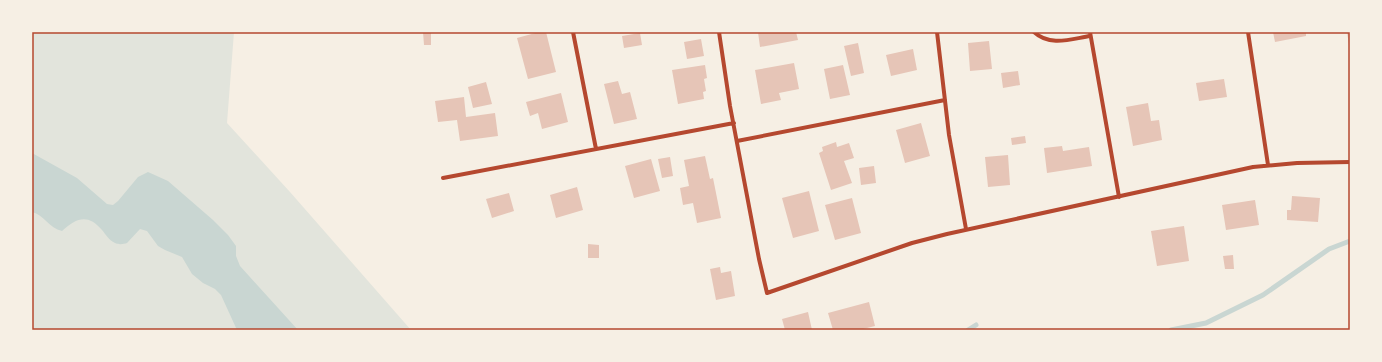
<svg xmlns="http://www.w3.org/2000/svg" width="1382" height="362" font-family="'DejaVu Sans',sans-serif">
<rect width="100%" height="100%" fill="#f6efe4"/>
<path fill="#e2e4dc" d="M32 32H234L227 123 290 192 411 330H32Z"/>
<path fill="#c9d6d2" d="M32 153 77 178 107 204 113 205 118 201 138 177 148 172 168 181 213 220 228 235 236 246V256L240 266 298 330H237L221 295 215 289 203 283 192 274 182 257 165 250 158 246 147 231 140 229 127 243C124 244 119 245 115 243 109 240 106 235 102 230 88 213 76 218 62 231 49 228 44 215 32 212Z"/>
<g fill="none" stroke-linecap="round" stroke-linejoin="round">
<path stroke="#c9d6d2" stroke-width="5" d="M968 330 976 325
M1171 330 1206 323 1263 295 1329 249 1350 241"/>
</g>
<path fill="#e6c5b7" d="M423 32H431V45H424Z
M539 32H546L556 72 528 79 517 38Z
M758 32H796L798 40 760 47Z
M1273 32H1306V36L1275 42Z
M1347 32H1350V45H1349Z
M640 33 642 45 624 48 622 36Z
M701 39 704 56 687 59 684 42Z
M989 41 992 69 970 71 968 43Z
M858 43 864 73 851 76 844 46Z
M913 49 917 70 891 76 886 55Z
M794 63 799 89 779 93 781 100 761 104 755 70Z
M705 65 707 78 704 79 706 91 703 92 704 99 678 104 672 70Z
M843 65 850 95 830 99 824 69Z
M1018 71 1020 85 1003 88 1001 73Z
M1224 79 1227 97 1199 101 1196 83Z
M618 81 622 94 630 92 637 119 614 124 604 84Z
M486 82 492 104 473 108 468 87Z
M561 93 568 122 542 129 538 113 530 116 526 102Z
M464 97 466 117 495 113 498 136 460 141 457 120 438 122 435 101Z
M1148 103 1151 121 1159 120 1162 140 1133 146 1126 107Z
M921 123 930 156 905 163 896 130Z
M1025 136 1026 143 1012 145 1011 138Z
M836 142 837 147 849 143 854 158 844 161 852 183 831 190 819 153 823 151 822 147Z
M1062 146 1063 151 1089 147 1092 166 1047 173 1044 148Z
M1008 155 1010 185 988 187 985 157Z
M705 156 710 179 713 178 721 218 697 223 693 203 683 205 680 188 689 186 684 160Z
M670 157 673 176 662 178 658 159Z
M651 159 660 191 634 198 625 166Z
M874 166 876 183 861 185 859 168Z
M577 187 583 210 556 218 550 195Z
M809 191 819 231 793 238 782 198Z
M509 193 514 211 492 218 486 199Z
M1292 196 1320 198 1318 222 1287 220V210H1291Z
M852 198 861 233 835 240 825 205Z
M1255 200 1259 225 1226 230 1222 205Z
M1184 226 1189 261 1157 266 1151 231Z
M588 244 599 245V258H588Z
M1233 255 1234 269H1225L1223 256Z
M720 267 721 273 731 271 735 296 716 300 710 269Z
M869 302 875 326 859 330H833L828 313Z
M808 312 812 330H785L782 319Z"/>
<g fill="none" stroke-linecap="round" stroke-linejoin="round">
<path stroke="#b5482f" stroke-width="4" d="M573 32 596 149
M719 32 730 106 759 259 767 293 912 243 947 234 1253 167 1297 163 1350 162
M937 32 949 135 966 229
M1034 32C1050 47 1071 39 1090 36
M1090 32 1119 197
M1248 32 1268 165
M737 141 945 100
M443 178 734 123"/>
</g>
<rect width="1382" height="362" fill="none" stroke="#f6efe4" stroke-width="66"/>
<rect x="33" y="33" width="1316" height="296" fill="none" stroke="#b5482f" stroke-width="1.5"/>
</svg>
